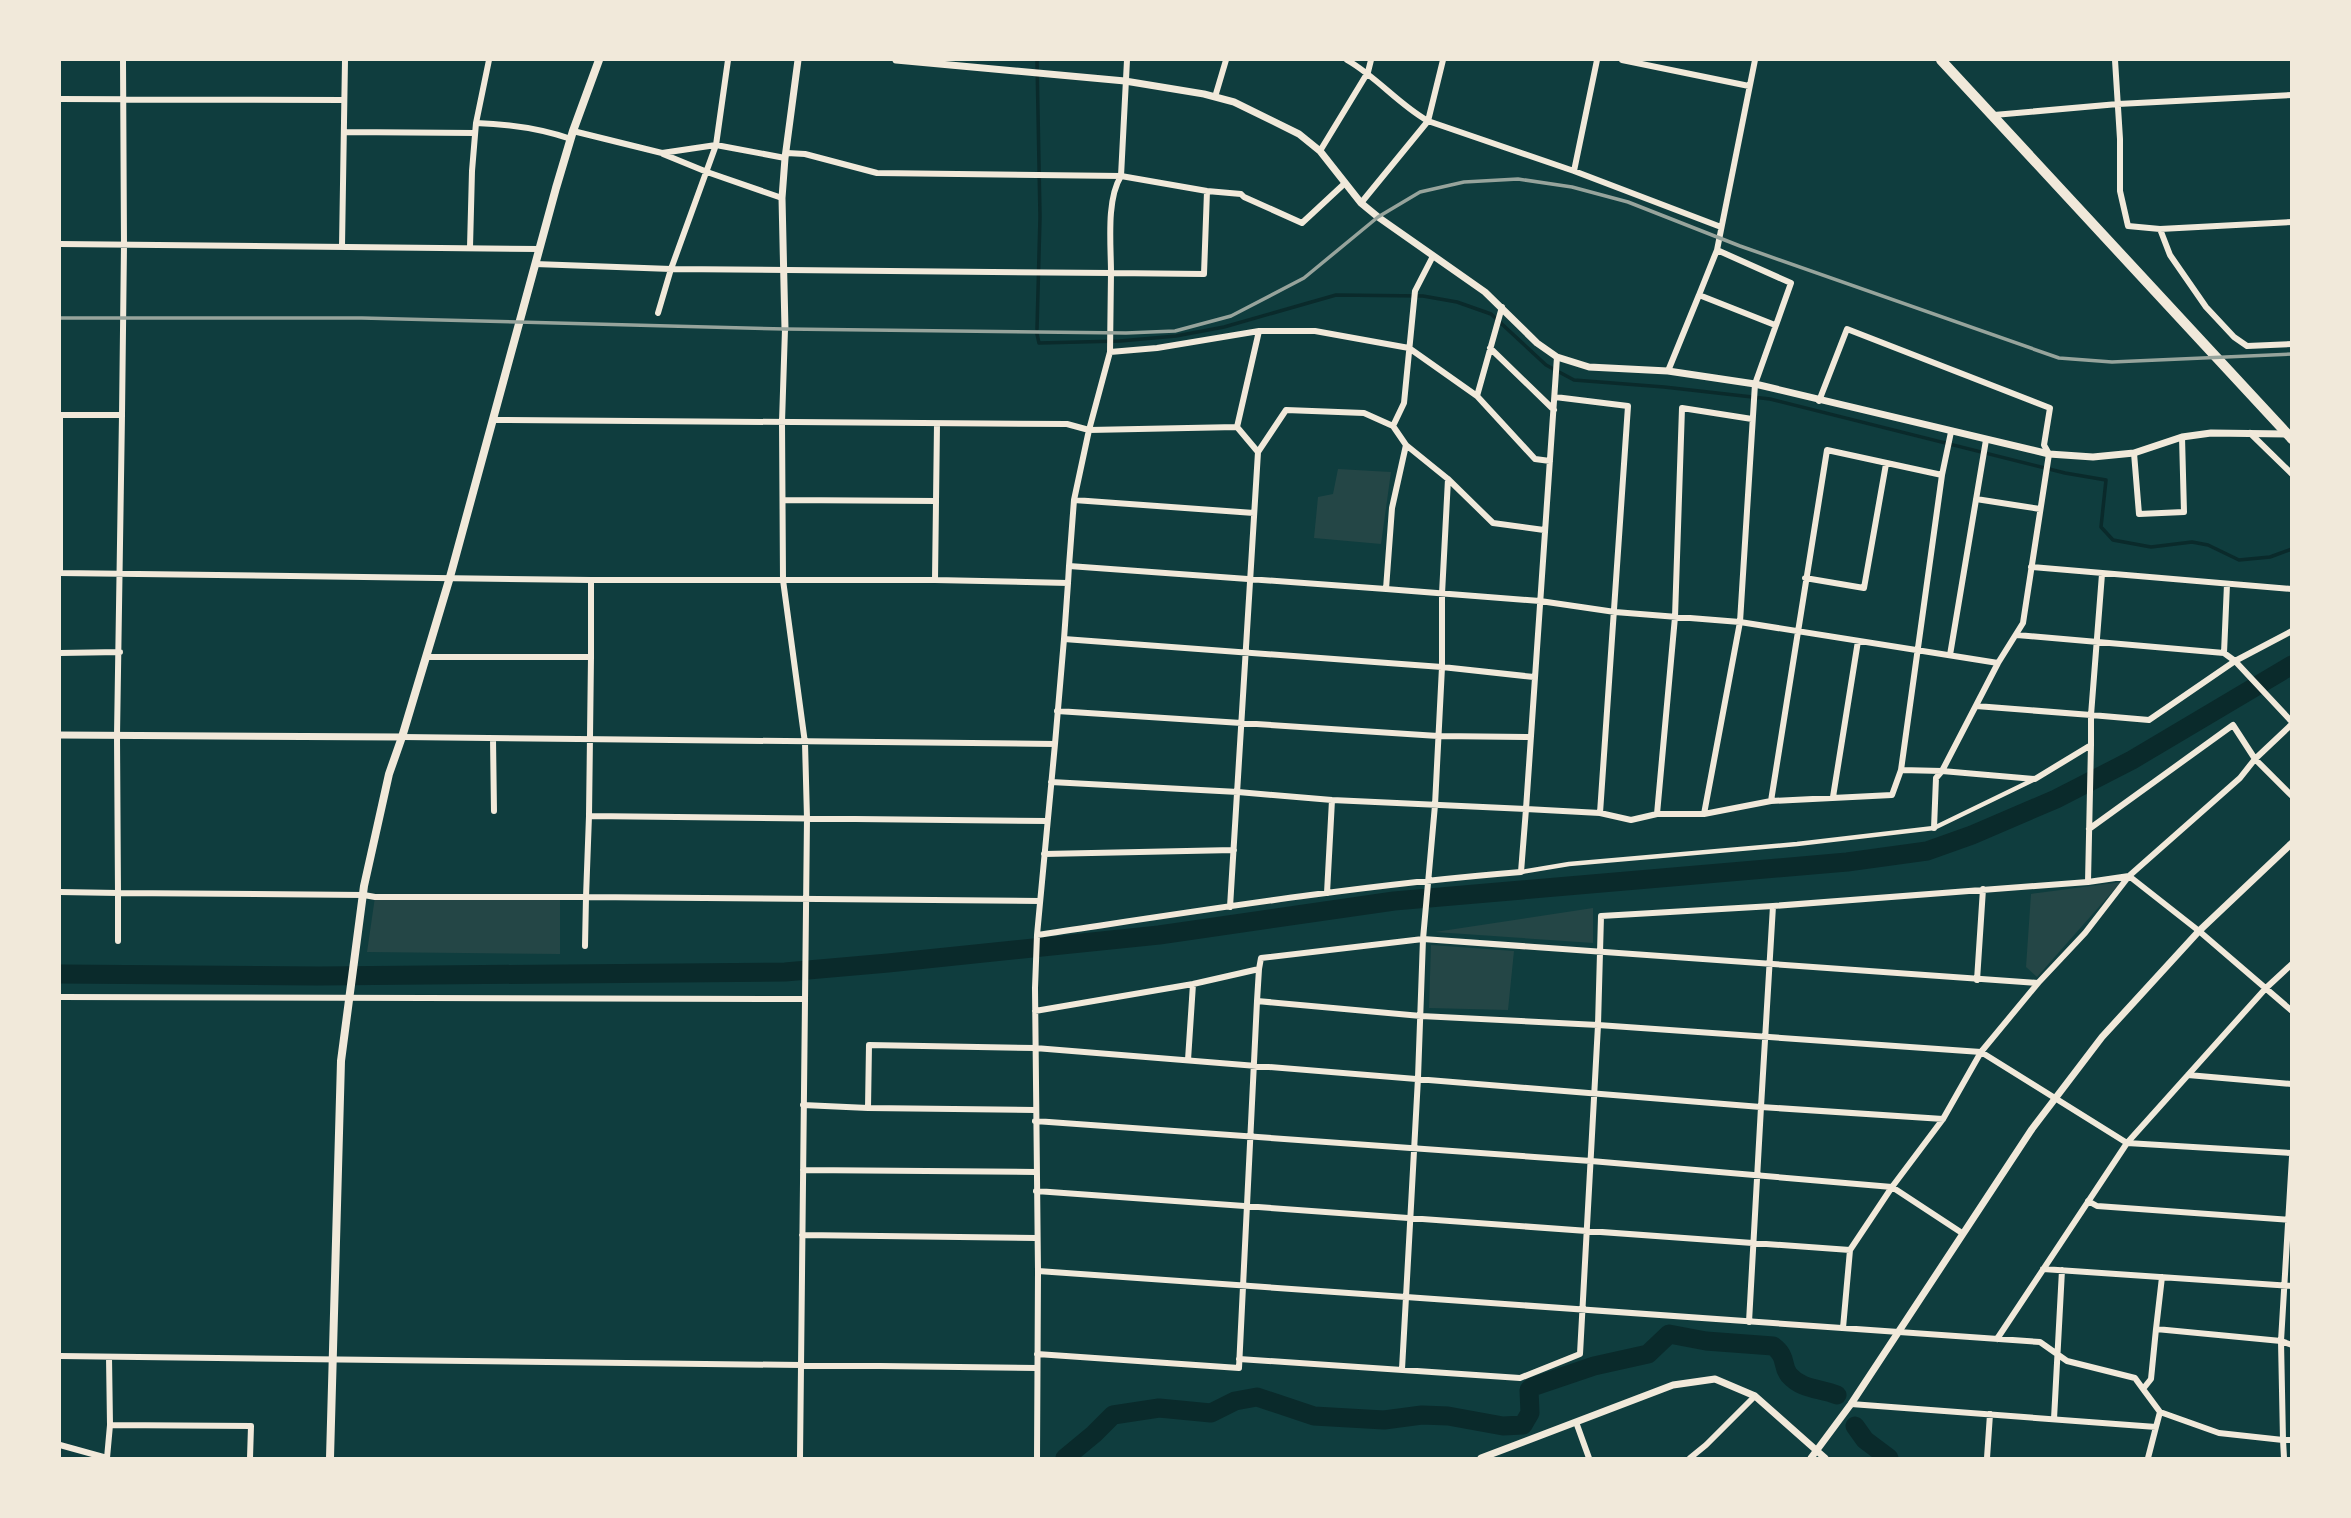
<svg xmlns="http://www.w3.org/2000/svg" width="2351" height="1518" font-family="Mulish,sans-serif">
<rect width="100%" height="100%" fill="#0f3d3e"/>
<path fill="#244646" d="M1338 469 1391 472 1381 544 1314 538 1318 497 1333 494Z
M2121 882 2037 977 2026 967 2031 894Z
M375 897H560V954L367 952Z
M1593 908V943L1435 932Z
M1431 945 1514 951 1508 1010 1429 1008Z"/>
<g fill="none" stroke-linecap="round" stroke-linejoin="round">
<path stroke="#0a2a2b" stroke-width="3.5" d="M1037 60 1040 217 1037 329
M1037 334 1039 343 1120 341 1176 336 1224 327 1336 295 1423 296 1457 302 1491 314 1546 365 1574 380 1664 387 1770 399 2065 473 2106 480 2101 527 2113 540 2151 547 2192 542 2208 545 2239 560 2270 557 2292 549"/>
<path stroke="#0a2a2b" stroke-width="19" d="M60 974 319 976 785 972 888 963 1159 935 1394 901 1847 862 1927 851 1972 835 2056 799 2132 760 2292 665
M1855 1426 1865 1440 1889 1458
M1065 1458 1094 1434 1113 1415 1159 1408 1211 1413 1235 1401 1257 1397 1314 1416 1384 1420 1422 1415 1448 1416 1503 1426 1523 1425 1530 1413 1529 1390 1532 1387 1594 1366 1648 1354 1669 1334 1706 1341 1773 1346C1788 1357 1781 1365 1789 1375 1802 1390 1820 1388 1837 1395"/>
<path stroke="#f1e9da" stroke-width="4.5" d="M1521 872 1569 864 1797 844 1934 828 2035 779"/>
<path stroke="#f1e9da" stroke-width="6" d="M1347 60C1377 77 1398 104 1428 121L1574 171 1721 227
M1622 60 1749 86
M2115 60 2120 139V191L2128 226 2160 229 2170 255 2206 307 2234 337 2247 346 2292 344
M1215 97 1226 60
M60 99 344 100
M1994 115 2118 104 2292 95
M476 123 489 60
M573 131 662 153 716 145 785 158
M344 132 475 133
M1320 151 1368 72 1371 60
M787 153 805 154 877 173 1121 176 1207 191 1241 194 1244 197 1302 223 1344 184
M663 154 707 172 782 198
M1574 171 1597 60
M1361 203 1428 121 1443 60
M2160 229 2292 222
M60 244 539 249
M342 246 345 60
M470 247 472 171 476 123C507 124 542 129 571 139
M1717 250 1699 295 1775 325
M535 264 671 269 1111 273C1111 245 1106 200 1121 176L1127 60
M658 313 671 269 716 145 728 60
M785 329 782 422 783 580 805 743 807 818 800 1458
M1259 331H1315L1409 348 1477 396 1535 459 1550 461
M1490 348 1554 410
M1668 371 1699 295
M1477 396 1502 307
M1555 397 1628 406 1600 813
M60 415H122L117 736 118 893 60 892
M122 415 124 245 123 60
M493 420 1067 424 1089 430 1110 352
M1393 426 1404 403 1415 291 1433 256
M2250 433 2292 474
M2134 453 2139 514 2184 512 2182 437
M1448 479 1493 523 1544 530
M60 493V573
M60 493V415
M1976 499 2040 509
M783 500 936 501
M1074 500 1254 513
M1069 566 1074 500 1089 430 1237 427
M2031 567 2292 589
M60 573 591 580H935L1068 583 1069 566 1386 589 1540 601 1615 612 1740 622 1998 663
M1805 578 1864 588 1886 464
M935 580 937 424
M1068 583 1064 639 1442 667V594L1448 479 1406 445 1393 426 1364 413 1286 410 1258 452 1237 427 1259 331 1157 348 1110 352 1111 273 1204 274 1207 191
M1386 589 1392 508 1406 445
M2017 635 2224 653 2235 661 2292 722
M60 653 120 652
M2224 653 2227 584
M1950 655 1986 440
M426 657H591V580
M1976 706 2091 715 2102 574
M1057 711 1438 736 1530 737
M402 737 1055 744 1037 935 1035 988 1038 1271
M493 739 494 811
M1055 744 1064 639
M1901 770 1942 475 1951 432
M1051 782 1238 792 1332 800 1526 809 1557 357
M1833 797 1858 641
M1771 801 1827 450 1942 475
M1657 814 1675 617 1682 408 1752 419
M1704 814 1740 622 1755 384 1791 283 1717 250 1755 60
M589 816 591 657
M1934 828 1936 778 1942 771 2035 779 2091 745V715L2149 720 2235 661 2292 631
M2089 829 2233 725 2255 759 2292 796
M1044 854 1234 850
M2088 882 2129 876 2199 931 2292 1011
M1327 893 1332 800
M1230 907 1258 452
M1037 935C1198 911 1359 885 1521 872L1526 809 1600 813 1631 820 1657 814H1704L1771 801 1892 795 1901 770 1942 771 1998 663 2023 623 2049 454 2044 445 2050 408 1847 329 1819 401
M118 941V893L364 895 375 897H586L589 816 1047 821
M585 946 586 897 1040 901
M1977 980 1983 889
M60 997 805 999
M1257 1001 1259 969
M1035 1011 1193 984 1259 969 1261 958 1423 939 2038 983
M1188 1060 1193 984
M2188 1075 2292 1084
M803 1105 868 1108 869 1045 1035 1048 1761 1107 1773 906
M868 1108 1035 1110
M1035 1121 1591 1161 1892 1187 1962 1233
M2127 1143 2266 988 2292 964
M2127 1143 2292 1153
M2292 1157 2281 1341 2283 1440H2292
M803 1170 1036 1172
M1036 1191 1850 1250 1892 1187 1943 1119 1981 1052 2038 983 2085 933 2129 876 2240 778 2255 759 2292 724
M2088 1201 2097 1206 2290 1220
M802 1235 1036 1238
M2043 1269 2292 1286
M1749 1322 1761 1107 1943 1119
M1843 1328 1850 1250
M2156 1329 2162 1277
M1037 1354 1239 1368 1257 1001 1421 1016 1598 1025 1981 1052 2127 1143 1997 1339
M60 1356 1037 1368
M1239 1359 1520 1378 1580 1354 1598 1025 1601 916 1773 906 2088 882 2091 745
M1402 1369 1406 1297 2040 1342 2067 1361 2135 1378 2143 1389 2151 1379 2156 1329 2281 1341 2292 1345
M2143 1389 2160 1412 2219 1433 2283 1440 2284 1458
M1851 1404 2156 1427 2160 1412
M2054 1419 2062 1270
M1576 1422 1589 1458
M110 1425 251 1426 250 1458
M60 1445 107 1458
M107 1458 110 1425 109 1357
M1037 1458 1038 1271 1406 1297 1418 1078 1423 939 1435 805 1442 667 1534 677
M1690 1458 1706 1445 1755 1396
M1987 1458 1990 1414
M2148 1458 2156 1427"/>
<path stroke="#f1e9da" stroke-width="7" d="M896 60 1125 81 1204 94 1234 102 1299 134 1320 151 1361 203 1378 217 1485 292 1537 343 1557 357 1589 367 1668 371 1755 384 2049 454 2093 457 2134 453 2182 437 2211 433 2287 434
M785 329 782 198 785 158 798 60
M60 735 402 737
M1481 1458 1673 1385 1715 1379 1755 1396 1825 1458
M1811 1458 1851 1404 2032 1129 2102 1037 2199 931 2292 843"/>
<path stroke="#f1e9da" stroke-width="8" d="M330 1458 341 1061 364 886 389 774 402 737 450 577 556 188 573 131 599 60"/>
<path stroke="#f1e9da" stroke-width="10" d="M1941 60 2292 439"/>
<path stroke="#97a49c" stroke-width="3.5" d="M60 318H362L785 329 1126 333 1175 331 1231 316 1304 278 1378 217 1420 192 1464 182 1518 179 1572 187 1628 202 1740 246 2059 358 2112 362 2292 354"/>
</g>
<rect width="2351" height="1518" fill="none" stroke="#f1e9da" stroke-width="122"/>
</svg>
